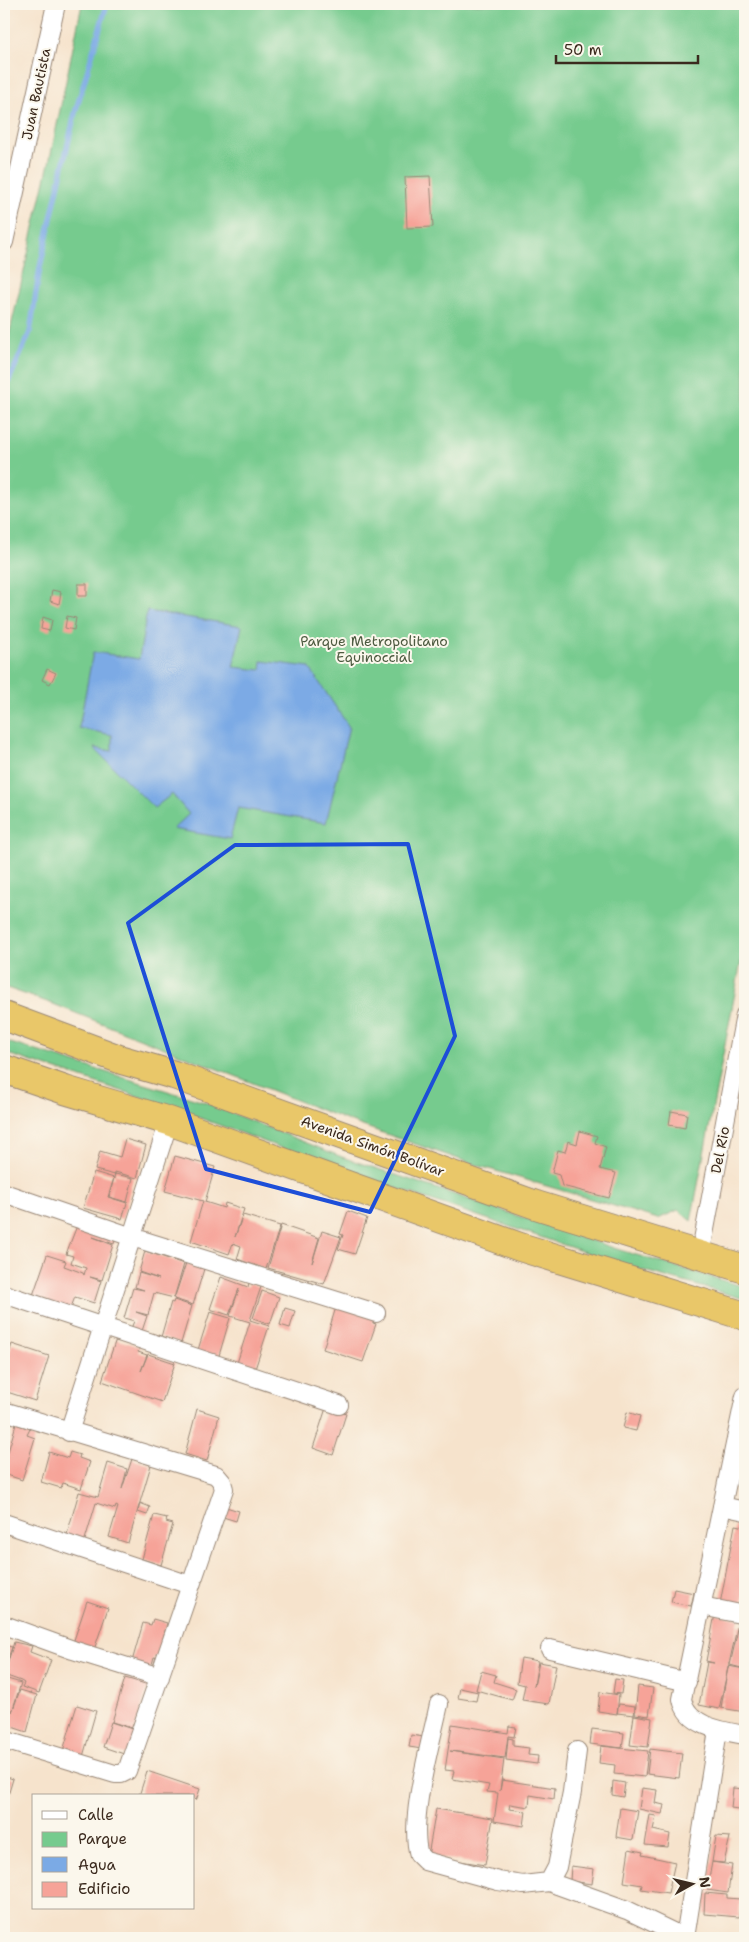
<svg xmlns="http://www.w3.org/2000/svg" width="749" height="1942" font-family="'Shantell Sans',sans-serif">
<rect width="100%" height="100%" fill="#fbf7ec"/>
<filter id="ink" filterUnits="userSpaceOnUse"><feTurbulence type="fractalNoise" baseFrequency=".02" numOctaves="2"/><feDisplacementMap in="SourceGraphic" scale="10" xChannelSelector="R" yChannelSelector="G"/><feConvolveMatrix kernelMatrix="1 2 1 2 8 2 1 2 1" color-interpolation-filters="sRGB"/></filter>
<filter id="wash" filterUnits="userSpaceOnUse"><feTurbulence type="fractalNoise" baseFrequency=".0096" numOctaves="4" result="noise"/><feDisplacementMap in="SourceGraphic" scale="20" xChannelSelector="R" yChannelSelector="G"/><feGaussianBlur stdDeviation="1.12" result="paint"/><feColorMatrix in="noise" values="0 0 0 0 0 0 0 0 0 0 0 0 0 0 0 0 0 1.4 0 .05"/><feComposite in="paint" operator="in"/></filter>
<g filter="url(#wash)">
<rect width="100%" height="100%" fill="#f6e3cc"/>
<path fill="#76cb8e" stroke="#587a56" d="M82 4H745V941L691 1221 678 1210 658 1219 476 1165 354 1123 53 1004 4 987V357L49 163Z
M4 1041 204 1102 342 1157 623 1251 745 1287V1299L620 1264 336 1168 159 1103 14 1056 4 1053Z"/>
<path fill="#7baae5" stroke="#5b6a82" d="M147 611 242 626 233 667 261 670 262 661 309 667 349 727 326 823 238 808 230 839 173 829 189 814 172 794 154 808 94 748 112 751V735L79 728 93 652 139 659Z"/>
<g fill="none" stroke-linecap="round" stroke-linejoin="round">
<path stroke="#7baae5" stroke-width="5.5" d="M4 392 30 332 40 267 75 113 107 4"/>
</g>
<g id="blocks">
<path fill="#f6a398" d="M430 176 433 227 407 228 405 177Z
M78 584H87V596H78Z
M52 590 61 592 59 604 50 601Z
M67 616 76 618 74 630 65 628Z
M43 617 52 620 50 631 41 629Z
M47 669 56 673 50 684 42 680Z
M671 1111 687 1114 685 1128 669 1125Z
M580 1131 597 1136 595 1143 606 1147 600 1169 616 1173 609 1198 562 1186 559 1175 552 1173 558 1150 565 1152 568 1141 577 1144Z
M125 1139 146 1145 137 1178 115 1172V1175L95 1170 100 1151 120 1157Z
M175 1156 215 1167 205 1202 224 1208 225 1203 244 1209 235 1237 243 1215 280 1226 266 1269 237 1259 241 1246 233 1243 229 1254 191 1241 203 1201 165 1191Z
M94 1172 114 1178 108 1197 127 1203 122 1219 83 1208Z
M115 1174 133 1178 127 1202 109 1197Z
M348 1211 367 1218 355 1254 338 1249 343 1235 340 1234Z
M78 1223 116 1234 114 1244 93 1237 113 1245 102 1280 90 1277 101 1281 94 1303 75 1297 70 1310 32 1298 47 1255 66 1261 64 1266 83 1273 84 1275 86 1268 71 1263 73 1256 66 1254Z
M281 1225 319 1238 312 1263 322 1231 341 1237 324 1284 268 1268Z
M145 1251 184 1264 174 1298 154 1293 148 1315 136 1312 147 1316 141 1334 130 1331 134 1321 124 1318 133 1288 144 1290 135 1287 139 1273 159 1279 139 1272Z
M186 1263 204 1269 193 1305 174 1299Z
M221 1277 248 1287 249 1283 261 1287 250 1320 269 1326 255 1369 237 1363 250 1322 230 1316 239 1289 229 1315 210 1309Z
M262 1291 279 1297 270 1324 253 1318Z
M174 1300 192 1306 181 1343 161 1337 171 1302 173 1303Z
M337 1304 375 1316 373 1323 376 1324 363 1362 323 1349Z
M285 1308 295 1311 290 1328 280 1325Z
M210 1312 230 1318 218 1359 197 1353Z
M116 1339 140 1347 138 1352 147 1355 141 1371 148 1354 175 1363 162 1402 102 1381Z
M12 1344 49 1356 35 1401 4 1391V1369Z
M326 1408 346 1414 333 1455 313 1448Z
M197 1409 219 1416 207 1461 185 1454Z
M627 1412 640 1416 636 1431 623 1428Z
M16 1424 30 1429 27 1435 35 1438 22 1480 4 1474V1466Z
M49 1452 68 1458 70 1452 80 1455 79 1458 90 1462 81 1489 63 1483 61 1488 41 1482Z
M132 1459 151 1465 128 1543 109 1537 118 1507 116 1506 115 1509 96 1503 84 1543 66 1538 79 1492 98 1497 108 1463 127 1469 122 1489Z
M744 1481H745V1508L739 1507Z
M140 1503 150 1507 147 1515 138 1512Z
M226 1507 239 1511 236 1521 223 1517Z
M154 1515 167 1518 166 1522 173 1524 161 1565 142 1559Z
M735 1525 745 1527V1589L741 1609 720 1604Z
M674 1589 694 1593 691 1606 671 1602Z
M87 1601 108 1608 93 1653 72 1646Z
M715 1614 739 1619 719 1709 699 1705 707 1662 714 1663 706 1661Z
M153 1619 167 1623 158 1658 154 1657 150 1671 131 1665 143 1623 151 1625Z
M739 1625 745 1626V1669L730 1665Z
M14 1642 32 1646 30 1652 51 1660 39 1693 22 1687 24 1683 21 1681 4 1675Z
M4 1645 12 1647 4 1670Z
M521 1658 538 1661 534 1686 539 1662 556 1665 549 1704 522 1700 525 1685 517 1683Z
M728 1666 745 1669V1712L721 1708Z
M481 1671 496 1675 494 1682 516 1689 512 1700 476 1690Z
M4 1678 21 1683 12 1712 20 1690 37 1695 27 1732 9 1726 8 1729 4 1728Z
M125 1678 149 1685 135 1729 112 1722Z
M615 1679 623 1680 621 1694 613 1693Z
M638 1686 653 1688 649 1716 635 1714Z
M460 1688 478 1692 476 1701 458 1698Z
M600 1692 619 1695 617 1714 598 1711Z
M619 1704 635 1706 634 1715 617 1713Z
M77 1705 96 1711 82 1760 62 1754Z
M634 1715 652 1718 648 1747 630 1745Z
M111 1722 138 1731 130 1756 103 1747Z
M452 1724 508 1733 509 1726 516 1727 514 1737 508 1736 505 1758 450 1751 504 1759 500 1791 502 1780 555 1788 554 1799 530 1795 529 1807 510 1804 509 1809 526 1811 524 1826 494 1821 498 1793 487 1792 489 1785 452 1779 454 1771 445 1770Z
M592 1729 624 1733 622 1748 590 1744Z
M411 1735 424 1737 422 1749 409 1747Z
M508 1738 513 1739V1746L529 1748 528 1755 538 1756 537 1764 506 1760Z
M601 1746 648 1751 645 1777 614 1774 615 1765 599 1763Z
M650 1749 682 1753 679 1778 647 1774Z
M147 1771 200 1789 196 1801 194 1799V1796H139Z
M4 1776 13 1779 6 1802 4 1801Z
M613 1781 625 1783 623 1797 612 1795Z
M642 1788 657 1790 655 1803 664 1805 662 1814 639 1809Z
M733 1788 745 1789V1810L731 1808Z
M620 1808 638 1811 633 1840 616 1837Z
M436 1809 493 1818 485 1865 428 1856Z
M650 1815 656 1816 653 1830 670 1834 668 1847 645 1845Z
M716 1836 730 1837 724 1863 712 1862Z
M629 1849 643 1852 642 1855 675 1862 668 1893 641 1889 642 1885 624 1882Z
M712 1862 732 1865 728 1893 707 1890Z
M571 1866 594 1869 592 1884 570 1881Z
M705 1893 727 1895V1898L740 1899 739 1917 704 1914Z"/>
</g>
</g>
<g filter="url(#ink)">
<use href="#blocks" fill-opacity="0" stroke="#988675" stroke-width="1"/>
<g fill="none" stroke-linecap="round" stroke-linejoin="round">
<g stroke="#988675" stroke-width="20">
<path id="street" d="M4 242 56 4
M4 1193 132 1237 376 1313
M700 1256 745 1015
M4 1294 339 1405
M745 1396 682 1699C687 1726 722 1731 745 1735
M4 1411 216 1475 222 1482 224 1489 127 1771 121 1774H115L4 1740
M69 1432 169 1121
M722 1506 745 1511
M4 1523 190 1585
M702 1606 745 1615
M4 1625 73 1650 160 1677
M550 1649 687 1682
M439 1704C431 1743 408 1819 419 1855L425 1861 498 1881 523 1885 549 1882 557 1867 572 1792 577 1751
M549 1882 627 1910 685 1938
M685 1938 718 1730"/>
</g>
<g stroke="#988675" stroke-width="30">
<path id="highway" d="M4 1016 122 1060 174 1075 536 1205 745 1269
M4 1069 65 1090 169 1121 520 1247 745 1316"/>
</g>
<use href="#street" stroke="#fff" stroke-width="18"/>
<use href="#highway" stroke="#e9c769" stroke-width="28"/>
</g>
</g>
<path fill="none" stroke="#1d4ed8" stroke-width="4" stroke-linejoin="round" d="M408 844 455 1036 370 1212 206 1169 128 923 235 845Z"/>
<g text-anchor="middle" stroke-width="4" stroke-linejoin="round" paint-order="stroke">
<g font-size="14" fill="#3b2a1e" stroke="#fbf7ec">
<text transform="translate(36 94) rotate(-78)" y="5">Juan Bautista</text>
<text transform="translate(373 1146) rotate(20)" y="5">Avenida Simón Bolívar</text>
<text transform="translate(720 1150) rotate(-79)" y="5">Del Rio</text>
</g>
<g font-size="14" fill="#4d5a40" stroke="#fbf7ec">
<text x="374" y="646">Parque Metropolitano<tspan x="374" dy="16">Equinoccial</tspan></text>
</g>
</g>
<rect width="749" height="1942" fill="none" stroke="#fbf7ec" stroke-width="20"/>
<rect x="32" y="1794" width="162" height="115" fill="#fbf7ec" stroke="#aea59a"/>
<rect x="42" y="1811" width="25" height="8" fill="#ffffff" stroke="#aea59a"/>
<text x="78" y="1820" font-size="15" fill="#3b2a1e">Calle</text>
<rect x="42" y="1832" width="25" height="15" fill="#76cb8e" stroke="#aea59a"/>
<text x="78" y="1844" font-size="15" fill="#3b2a1e">Parque</text>
<rect x="42" y="1857" width="25" height="15" fill="#7baae5" stroke="#aea59a"/>
<text x="78" y="1870" font-size="15" fill="#3b2a1e">Agua</text>
<rect x="42" y="1882" width="25" height="15" fill="#f6a398" stroke="#aea59a"/>
<text x="78" y="1894" font-size="15" fill="#3b2a1e">Edificio</text>
<g transform="translate(692 1884) rotate(82)" stroke="#fbf7ec" stroke-width="4" paint-order="stroke">
<path d="M0-4L9 19L0 12L-9 19Z" fill="#3b2a1e"/>
<text y="-8" font-size="14" font-weight="bold" text-anchor="middle" fill="#3b2a1e">N</text>
</g>
<path d="M556 55v8h142v-8" fill="none" stroke="#3b2a1e" stroke-width="2.5"/>
<text x="564" y="55" font-size="15" fill="#3b2a1e" stroke="#fbf7ec" stroke-width="4" paint-order="stroke">50 m</text>
</svg>
